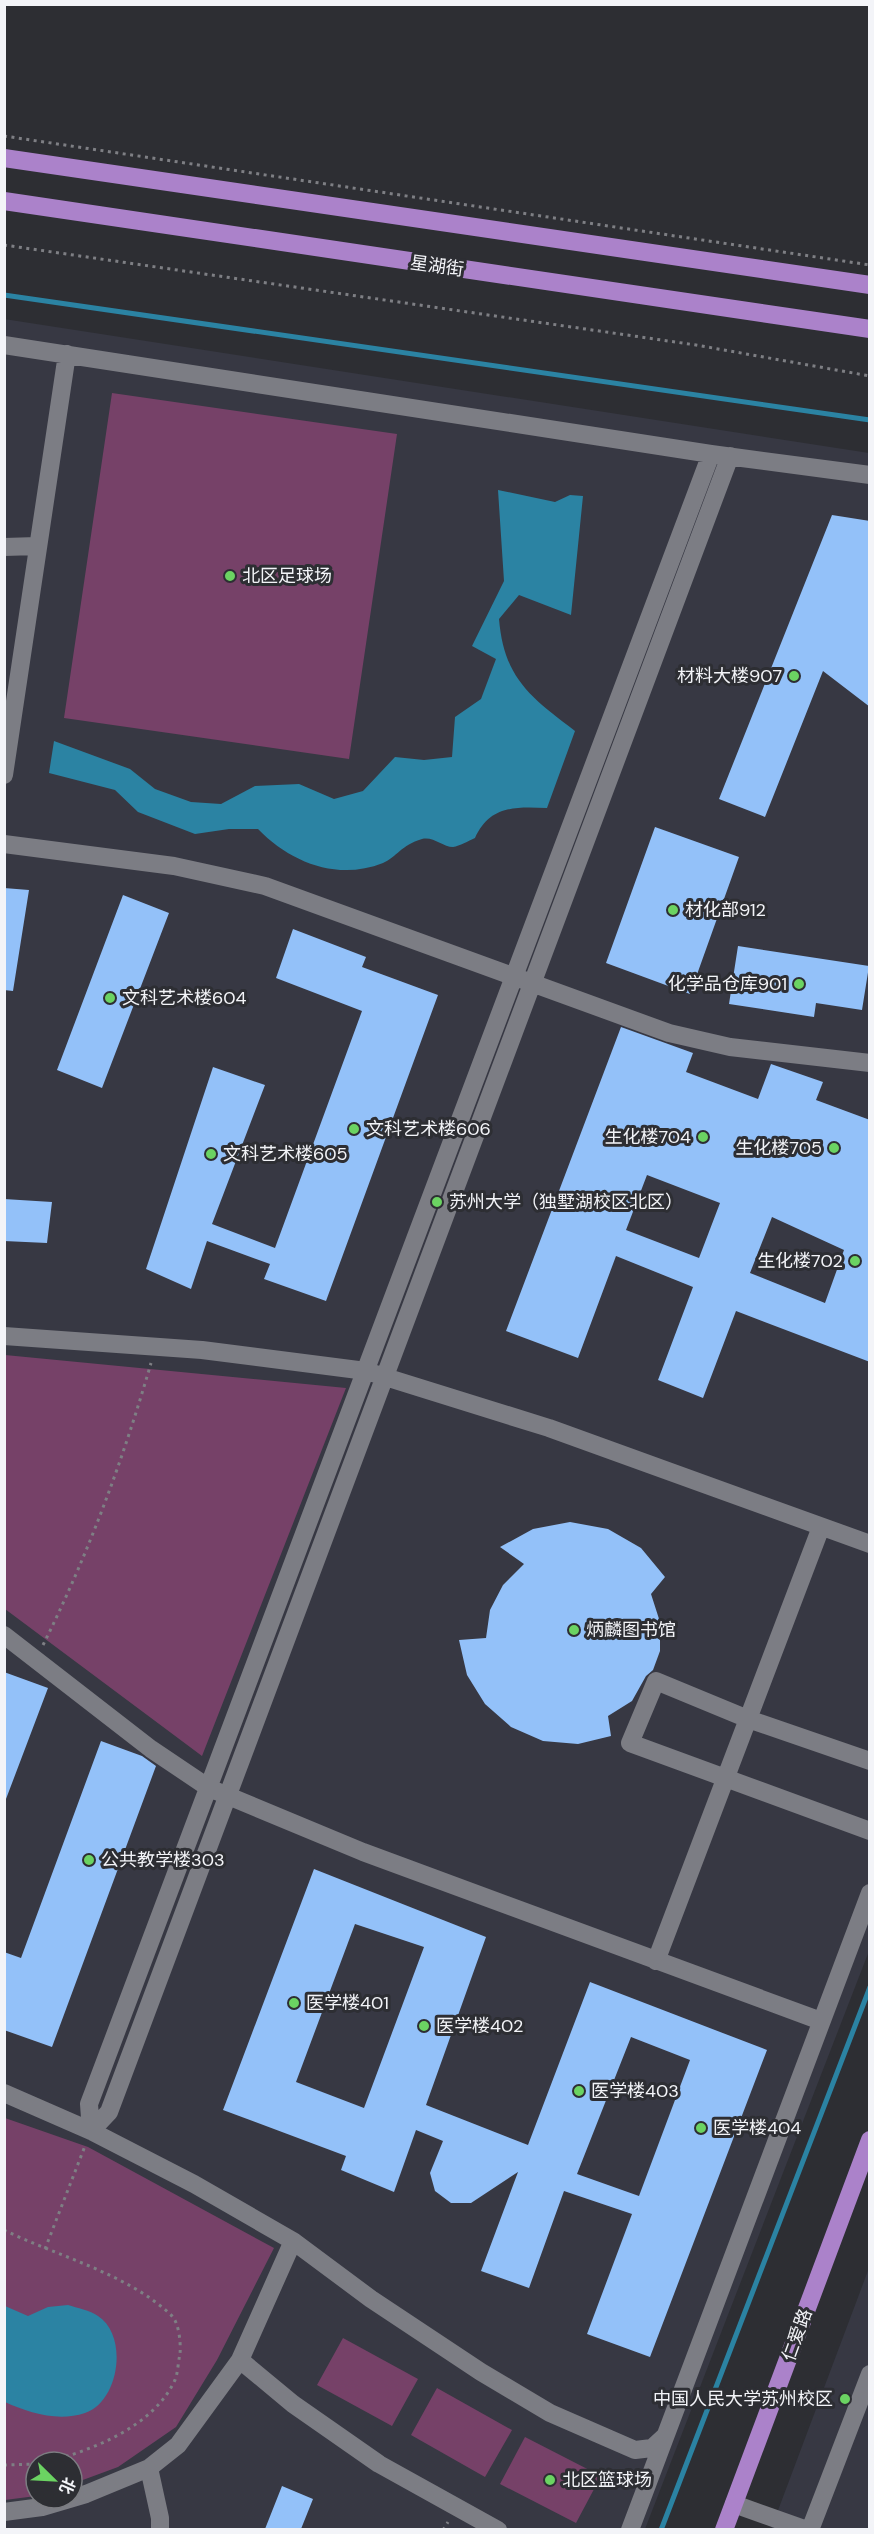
<svg xmlns="http://www.w3.org/2000/svg" width="874" height="2534" font-family="'DM Sans','Noto Sans SC',sans-serif">
<rect width="100%" height="100%" fill="#2d2e33"/>
<path fill="#373843" fill-rule="evenodd" d="M4 319 869 453V1951L645 2529H5ZM36 2462H72V2498H36Z
M869 2268V2529H771Z"/>
<path fill="#764168" d="M112 393 397 434 349 759 64 718Z
M5 1355 346 1388 202 1756 5 1609Z
M5 2118 88 2147 274 2248 217 2360 176 2427 118 2467 72 2484V2462H36V2496L5 2500Z
M343 2338 418 2379 392 2426 317 2385Z
M437 2388 512 2430 485 2477 411 2435Z
M525 2437 601 2476 576 2523 500 2484Z"/>
<path fill="#2b83a3" d="M498 490 555 502 570 495 583 496 571 615 519 595 499 619C504 678 530 697 575 731L547 808C515 807 490 805 475 838 468 841 460 846 453 847 443 847 433 836 422 839 401 845 397 857 383 863 338 881 291 863 258 829H229L195 834 138 812 115 790 49 773 54 741 130 769 155 789 191 802 221 804 255 786 299 784 334 799 363 791 395 757 424 760 452 757 455 717 481 699 496 659 472 646 504 581Z
M68 2305C77 2308 90 2310 98 2316 129 2336 119 2402 85 2413 58 2422 29 2413 5 2402V2306L28 2316 48 2307Z"/>
<g fill="none" stroke-linecap="round" stroke-linejoin="round">
<path stroke="#2b83a3" stroke-width="5" d="M4 295 870 420
M661 2530 870 1987"/>
</g>
<path fill="#93c1f9" fill-rule="evenodd" d="M832 515 870 521V707L823 671 765 817 719 799Z
M655 827 739 857 690 994 606 963Z
M4 888 29 890 13 991 4 990Z
M123 895 169 913 102 1088 57 1070Z
M293 929 366 957 362 967 438 995 326 1301 264 1279 270 1264 207 1241 191 1289 146 1269 213 1067 265 1085 212 1224 275 1248 362 1011 276 978Z
M738 946 869 966 862 1010 816 1003 814 1017 729 1004Z
M621 1027 693 1053 686 1072 758 1099 771 1064 823 1082 816 1100 870 1120V1362L736 1311 703 1398 658 1380 693 1287 616 1256 578 1358 506 1331ZM647 1175 720 1203 699 1258 626 1230ZM772 1217 844 1250 825 1303 750 1273Z
M4 1199 52 1202 47 1243 4 1241Z
M570 1522 608 1529 641 1548 665 1577 651 1594 660 1622V1651L653 1670 646 1676 632 1701 608 1716 611 1736 578 1744 543 1741 511 1727 485 1704 467 1675 459 1640 486 1638 490 1610 503 1585 524 1564 500 1547 533 1529Z
M4 1672 48 1688 6 1799 4 1798Z
M101 1741 142 1756 156 1766 52 2047 4 2030V1952L21 1958Z
M314 1869 486 1937 426 2105 528 2145 590 1982 767 2050 650 2357 587 2334 632 2214 564 2191 529 2288 481 2271 518 2172 471 2203H451L435 2191 430 2173 443 2141 416 2130 394 2192 341 2170 346 2156 223 2110ZM355 1924 424 1947 364 2108 296 2082ZM631 2037 690 2060 639 2196 577 2174Z
M282 2486 313 2499 301 2529H265Z"/>
<g fill="none" stroke-linecap="round" stroke-linejoin="round">
<path stroke="#7e7f84" stroke-width="3" stroke-dasharray="3 4.5" stroke-linecap="butt" d="M4 136 870 265
M4 245 696 345 870 376
M43 1645C88 1555 123 1460 151 1363
M4 2230C57 2256 128 2274 171 2315 179 2322 181 2343 180 2354 178 2362 178 2373 175 2380 153 2427 94 2449 48 2462
M45 2249 85 2146
M4 2465 36 2464
M443 2530 448 2522"/>
<path stroke="#7c7d84" stroke-width="18" d="M4 345 711 454 870 475
M4 547 37 546
M4 775 67 354
M4 844 174 866 265 886 669 1033 730 1047 870 1063
M4 1336 202 1350 366 1371 549 1428 870 1544
M4 1635 151 1749 209 1788 363 1852 821 2021
M870 1761 748 1719 656 1681 630 1743 870 1831
M656 1961 821 1527
M4 2093 91 2131 194 2184 293 2241 371 2299 481 2372 550 2413 635 2450 652 2448 665 2436
M91 2131 109 2112 730 456
M91 2131 89 2104 711 454
M240 2360 293 2404 379 2464 498 2530
M149 2468 160 2518V2530
M734 2504 807 2530
M4 2512 42 2507 86 2494 149 2468 178 2445 240 2360 293 2241
M630 2530 870 1893
M810 2530 870 2374"/>
<path stroke="#ab82ca" stroke-width="18" d="M4 158 870 285
M4 201 870 329
M724 2530 870 2140"/>
</g>
<g fill="#6bd362" stroke="#2d2e33" stroke-width="2">
<circle cx="230" cy="576" r="6"/>
<circle cx="794" cy="676" r="6"/>
<circle cx="673" cy="910" r="6"/>
<circle cx="799" cy="984" r="6"/>
<circle cx="110" cy="998" r="6"/>
<circle cx="354" cy="1129" r="6"/>
<circle cx="703" cy="1137" r="6"/>
<circle cx="834" cy="1148" r="6"/>
<circle cx="211" cy="1154" r="6"/>
<circle cx="437" cy="1202" r="6"/>
<circle cx="855" cy="1261" r="6"/>
<circle cx="574" cy="1630" r="6"/>
<circle cx="89" cy="1860" r="6"/>
<circle cx="294" cy="2003" r="6"/>
<circle cx="424" cy="2026" r="6"/>
<circle cx="579" cy="2091" r="6"/>
<circle cx="701" cy="2128" r="6"/>
<circle cx="845" cy="2399" r="6"/>
<circle cx="550" cy="2480" r="6"/>
</g>
<g text-anchor="middle" stroke-width="6" stroke-linejoin="round" paint-order="stroke">
<g font-size="18" fill="#f3f4f8" stroke="#2d2e33">
<text transform="translate(437 266) rotate(8)" y="6">星湖街</text>
<text transform="translate(797 2335) rotate(-70)" y="6">仁爱路</text>
</g>
<g font-size="18" fill="#f3f4f8" stroke="#2d2e33" text-anchor="start">
<text x="242" y="582">北区足球场</text>
<text x="782" y="682" text-anchor="end">材料大楼907</text>
<text x="685" y="916">材化部912</text>
<text x="787" y="990" text-anchor="end">化学品仓库901</text>
<text x="122" y="1004">文科艺术楼604</text>
<text x="366" y="1135">文科艺术楼606</text>
<text x="691" y="1143" text-anchor="end">生化楼704</text>
<text x="822" y="1154" text-anchor="end">生化楼705</text>
<text x="223" y="1160">文科艺术楼605</text>
<text x="449" y="1208">苏州大学（独墅湖校区北区）</text>
<text x="843" y="1267" text-anchor="end">生化楼702</text>
<text x="586" y="1636">炳麟图书馆</text>
<text x="101" y="1866">公共教学楼303</text>
<text x="306" y="2009">医学楼401</text>
<text x="436" y="2032">医学楼402</text>
<text x="591" y="2097">医学楼403</text>
<text x="713" y="2134">医学楼404</text>
<text x="833" y="2405" text-anchor="end">中国人民大学苏州校区</text>
<text x="562" y="2486">北区篮球场</text>
</g>
</g>
<rect width="874" height="2534" fill="none" stroke="#f3f4f8" stroke-width="12"/>
<g transform="translate(54 2480) rotate(114)"><circle r="28" fill="#2d2e33" stroke="#7c7d82" stroke-width="1.5"/>
<path d="M0-4.5L10 22L0 15L-10 22Z" fill="#6bd362"/>
<text y="-9" font-size="16" font-weight="bold" text-anchor="middle" fill="#f3f4f8">北</text>
</g>
</svg>
